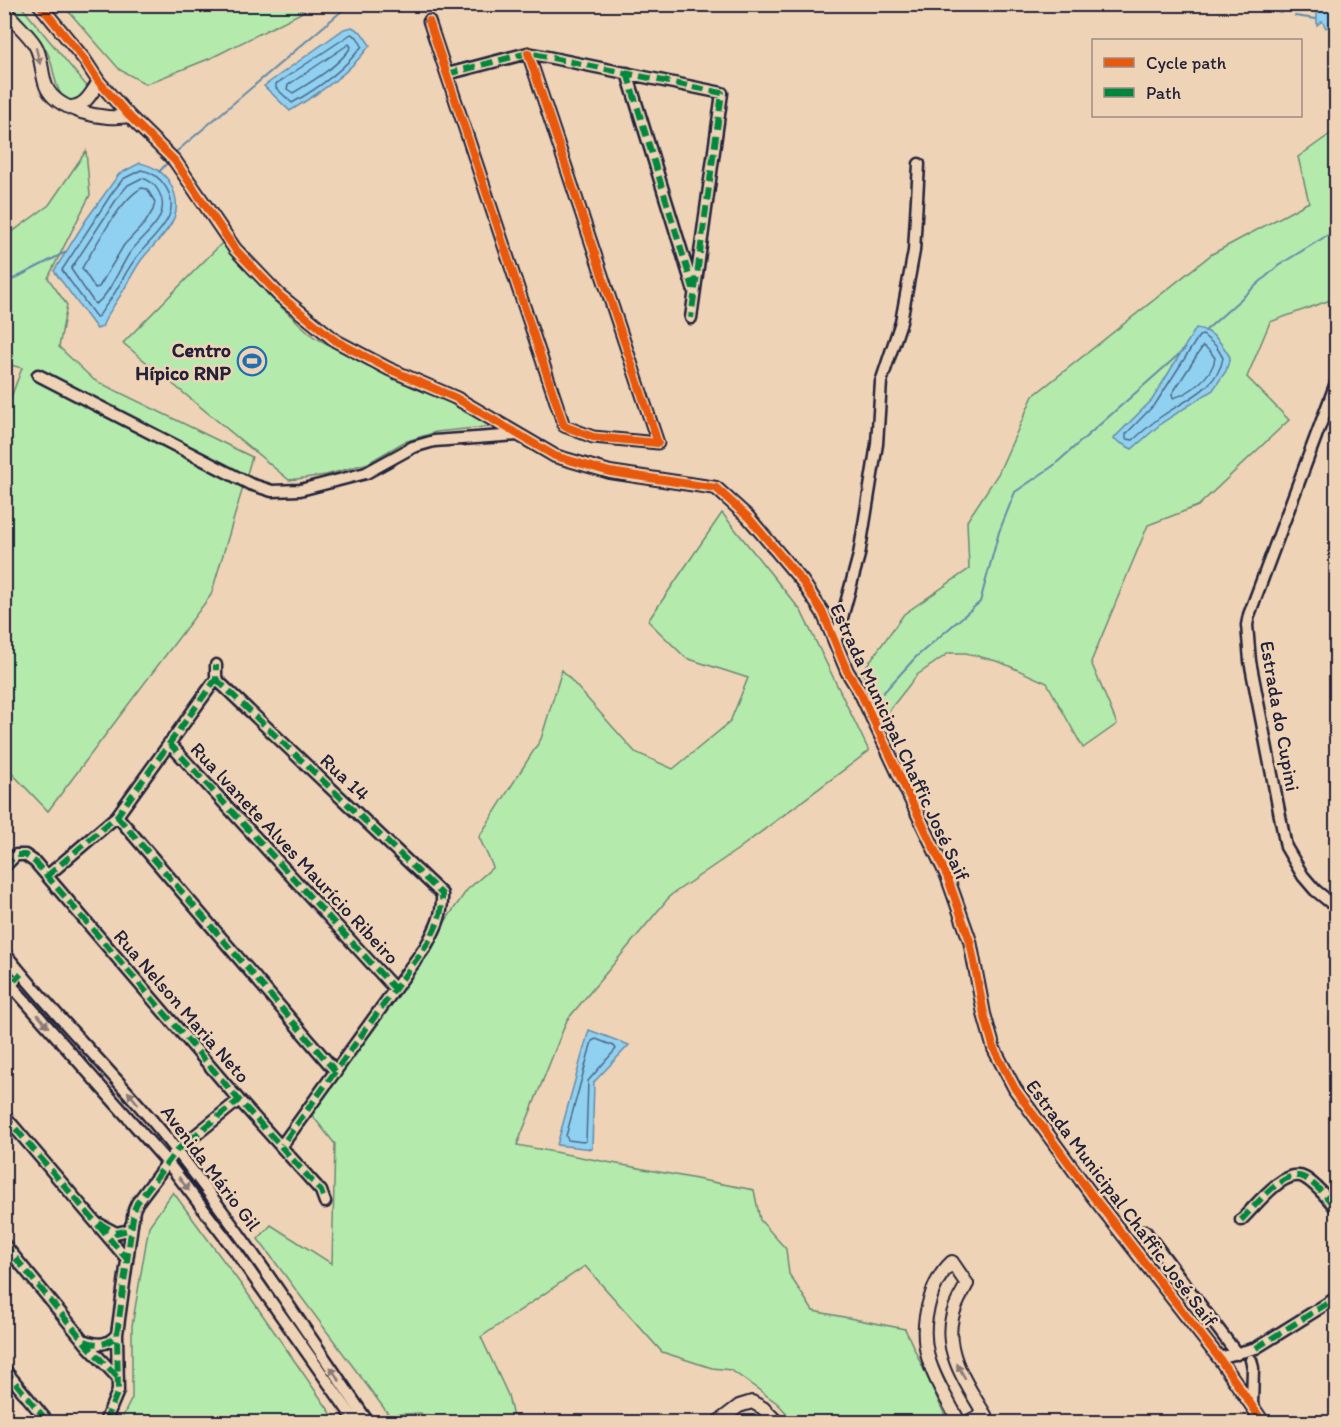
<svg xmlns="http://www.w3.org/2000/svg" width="1341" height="1427" font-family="Itim,sans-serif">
<rect width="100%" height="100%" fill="#efd3b6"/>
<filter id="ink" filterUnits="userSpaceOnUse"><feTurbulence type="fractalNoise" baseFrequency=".0167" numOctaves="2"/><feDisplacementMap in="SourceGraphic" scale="12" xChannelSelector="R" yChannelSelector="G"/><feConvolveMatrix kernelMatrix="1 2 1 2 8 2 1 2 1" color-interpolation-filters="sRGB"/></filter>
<g filter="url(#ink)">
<path fill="#b4eaac" stroke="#6b8674" stroke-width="1.5" d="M10 5H20L86 85 88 91 72 104C54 94 56 77 50 59 43 38 23 22 10 5Z
M63 5H302L301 13 211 58 146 84 120 70Z
M1336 130V298L1270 322 1247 377 1289 420 1198 506 1148 525 1091 662 1117 724 1083 748 1047 683 1000 662 966 653H949L917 675 884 717 862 672 904 614 969 569 967 521 998 474 1033 396 1212 254 1309 202 1298 157Z
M86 151 90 195 48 278 67 305 59 347 94 380 252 457 211 595 48 811 5 766 4 416 22 368 7 364 5 366 4 238 49 205Z
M224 241 269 296 314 337 393 379 461 406 494 426 436 432 404 442 368 463 326 475 289 480 123 343Z
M722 513 801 611 869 751 737 850 671 895 567 1020 517 1145 754 1190 760 1220 786 1249 789 1274 813 1311 905 1329 948 1422H795L777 1403 731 1370 712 1368 662 1352 585 1266 481 1337 508 1395 514 1422H425L421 1413 389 1415 258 1239 271 1225 332 1264 335 1144 311 1114 467 890 493 867 479 837 541 739 562 670 635 752 673 769 730 722 748 678 686 658 648 621Z
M173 1192 248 1294 337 1422H120L132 1398V1326L149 1226Z"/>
<path fill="#90d1f2" stroke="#648ba9" stroke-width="1.5" d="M1317 5H1336V23L1334 22 1326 28 1322 21 1317 25Z
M352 27 361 32 370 45C349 74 320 92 290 111L264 86 344 29Z
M140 163C153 166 163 171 170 183 189 218 162 234 142 259 133 271 127 286 118 299 112 309 106 316 102 327L97 329 54 271 86 220 119 174Z
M1196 328C1213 330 1222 344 1230 357L1226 371 1213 390 1163 422 1132 449 1113 439 1152 400Z
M589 1030 629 1045 594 1082 592 1149 557 1145Z"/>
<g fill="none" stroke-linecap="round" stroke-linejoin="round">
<path stroke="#4e6884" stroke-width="1.5" d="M351 34 357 37 362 46C344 70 317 89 292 103L276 88V84Z
M349 44 351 47C340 65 311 82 293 93L287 89 288 85Z
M141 170C161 173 177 196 169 216 163 230 150 241 140 253 128 266 122 282 112 297 108 303 103 309 99 316L96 317 62 270 112 193 123 179Z
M142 178C150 180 155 184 159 192 173 218 142 235 129 254 121 266 107 299 95 304L71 269 118 197 128 185Z
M142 188 147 189 155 202 153 210 145 223 124 245 99 287 95 288 82 268C95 247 121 198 142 188Z
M1203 335 1216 346 1223 358C1218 388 1185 400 1162 416 1152 423 1142 432 1133 440L1126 439V434L1156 403 1199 336Z
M1203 346 1210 351 1215 358C1213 376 1189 394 1173 398L1172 394Z
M596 1039 614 1046 616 1049 588 1081 586 1141 583 1142 568 1140 566 1136 592 1041Z"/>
<path stroke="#648ba9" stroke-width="2" d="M1244 4 1282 13
M1295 16 1316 19
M176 152 350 4
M159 172 167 163
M4 284 66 252
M1205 331 1279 265 1336 230
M883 693 916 657 980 602 999 532 1015 492 1053 466 1185 349"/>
<g stroke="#22223b" stroke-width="15">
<path id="minor" d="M429 21 564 426 593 437 658 443 528 53
M627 73 693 288
M447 74 528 53 722 93 691 318
M38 375 250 484 272 491 300 490 366 473 413 447 434 441 518 435
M1336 383 1249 615 1247 625 1250 661 1286 847 1303 876 1315 890 1336 907
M836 640 859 555 877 444 881 382 901 322 914 251 919 164
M216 679 442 894C443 915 436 928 426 946L282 1145
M169 743 394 988
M117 816 336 1072
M4 867 16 855H25L35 862 239 1100 321 1191 325 1202
M47 876 117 816 216 679V665
M4 952C58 1021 123 1081 177 1151 245 1238 306 1331 368 1422
M4 977 168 1163 236 1252 356 1422
M4 995 15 980
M4 1115 126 1258
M1241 1220C1255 1207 1285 1166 1305 1178 1317 1185 1327 1198 1336 1208
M99 1224 116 1233 129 1230 131 1225
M1145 1231 1237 1354
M4 1244 87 1345 118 1378
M83 1340C97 1345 107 1347 117 1334
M1219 1358 1256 1348 1336 1298
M1251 1360 1253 1368 1252 1405
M4 1369 48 1422
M105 1422 118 1391 117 1334 134 1210 137 1203 177 1150 239 1100
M967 1422 984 1413"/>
</g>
<g stroke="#22223b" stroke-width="16">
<path id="tertiary" d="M39 4 84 59 99 82 129 116 175 161 235 249 279 295 336 341 389 369 456 398 555 456 610 472 716 488 748 517 802 581 823 613 847 671 861 694 947 876 970 941 984 1014 994 1049 1015 1089 1091 1194 1219 1358 1263 1422
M4 9C13 22 27 32 35 45 42 56 41 73 46 86 56 111 105 121 129 116
M71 107C86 106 91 93 99 82
M718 1422 739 1406 752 1402 763 1408 777 1422
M959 1422C937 1380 915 1352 929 1303 933 1287 940 1273 952 1262L967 1284C961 1295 954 1306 952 1318 943 1355 972 1392 989 1422"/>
</g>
<use href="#minor" stroke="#efd3b6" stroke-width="10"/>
<use href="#tertiary" stroke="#efd3b6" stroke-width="12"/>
<path stroke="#00873e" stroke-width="6" stroke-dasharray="12 6" stroke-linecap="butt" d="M627 73 693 288
M447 74 528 53 722 93 691 318
M216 679 442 894C443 915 436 928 426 946L282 1145
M169 743 394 988
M117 816 336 1072
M4 867 16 855H25L35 862 239 1100 321 1191 325 1202
M47 876 117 816 216 679V665
M4 995 11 984 21 974
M4 1115 126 1258
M1241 1220C1255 1207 1285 1166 1305 1178 1317 1185 1327 1198 1336 1208
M99 1223 116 1233 129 1230 131 1224
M4 1244 87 1345 118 1378
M85 1341C98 1346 108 1346 117 1334
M1256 1348 1336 1298
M4 1369 48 1422
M105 1422 118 1391 117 1334 134 1210 137 1203 177 1150 239 1100"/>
<g stroke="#efd3b6" stroke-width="11">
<path id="cycleway" d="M39 4 84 59 99 82 129 116 175 161 235 249 279 295 336 341 389 369 456 398 555 456 610 472 716 488 748 517 802 581 823 613 847 671 861 694 947 876 970 941 984 1014 994 1049 1015 1089 1091 1194 1219 1358 1263 1422
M429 21 564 426 593 437 658 443 528 53"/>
</g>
<use href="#cycleway" stroke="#e8590c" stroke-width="8"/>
</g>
<defs><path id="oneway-solid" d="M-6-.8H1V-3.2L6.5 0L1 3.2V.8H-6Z" transform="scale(1.5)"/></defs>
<g fill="#887a78">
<use href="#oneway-solid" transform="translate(38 56) rotate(76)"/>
<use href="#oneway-solid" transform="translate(43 1021) rotate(49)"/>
<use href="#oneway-solid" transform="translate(133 1098) rotate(-130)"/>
<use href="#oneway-solid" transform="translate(184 1184) rotate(53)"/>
<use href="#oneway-solid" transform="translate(961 1371) rotate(-119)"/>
<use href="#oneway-solid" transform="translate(335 1374) rotate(-124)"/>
</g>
</g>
<defs>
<g id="stadium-ring" transform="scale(1.5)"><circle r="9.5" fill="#efd3b6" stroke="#1f6fb2" stroke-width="1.5"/><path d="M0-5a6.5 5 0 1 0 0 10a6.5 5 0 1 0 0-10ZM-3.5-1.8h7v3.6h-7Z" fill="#1f6fb2"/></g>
</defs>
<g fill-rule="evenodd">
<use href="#stadium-ring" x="252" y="361"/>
</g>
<g text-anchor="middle" stroke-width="5" stroke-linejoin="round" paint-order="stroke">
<g font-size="20" font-weight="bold" fill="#22223b" stroke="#efd3b6" text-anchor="end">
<text x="231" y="357">Centro<tspan x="231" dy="23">Hípico RNP</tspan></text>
</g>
<g font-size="20" fill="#22223b" stroke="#efd3b6">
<text transform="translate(1280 716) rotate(80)" y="7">Estrada do Cupini</text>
<text transform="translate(900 742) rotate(65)" y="7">Estrada Municipal Chaffic José Saif</text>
<text transform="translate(345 777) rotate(43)" y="7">Rua 14</text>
<text transform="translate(295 853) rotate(47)" y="7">Rua lvanete Alves Maurício Ribeiro</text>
<text transform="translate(182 1006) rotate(49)" y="7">Rua Nelson Maria Neto</text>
<text transform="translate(211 1168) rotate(53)" y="7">Avenida Mário Gil</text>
<text transform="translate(1122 1203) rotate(53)" y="7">Estrada Municipal Chaffic José Saif</text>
</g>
</g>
<rect width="1341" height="1427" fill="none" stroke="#efd3b6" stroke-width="24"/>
<rect x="12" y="12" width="1317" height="1403" fill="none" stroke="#22223b" stroke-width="2" filter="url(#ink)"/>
<rect x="1092" y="39" width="210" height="78" fill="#efd3b6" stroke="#9d8c85" stroke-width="1.5"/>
<rect x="1104" y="58" width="30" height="9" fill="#e8590c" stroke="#9d8c85" stroke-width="1.5"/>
<text x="1146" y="69" font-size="18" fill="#22223b">Cycle path</text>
<rect x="1104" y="88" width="30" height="9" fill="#00873e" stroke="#9d8c85" stroke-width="1.5"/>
<text x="1146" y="99" font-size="18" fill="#22223b">Path</text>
</svg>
